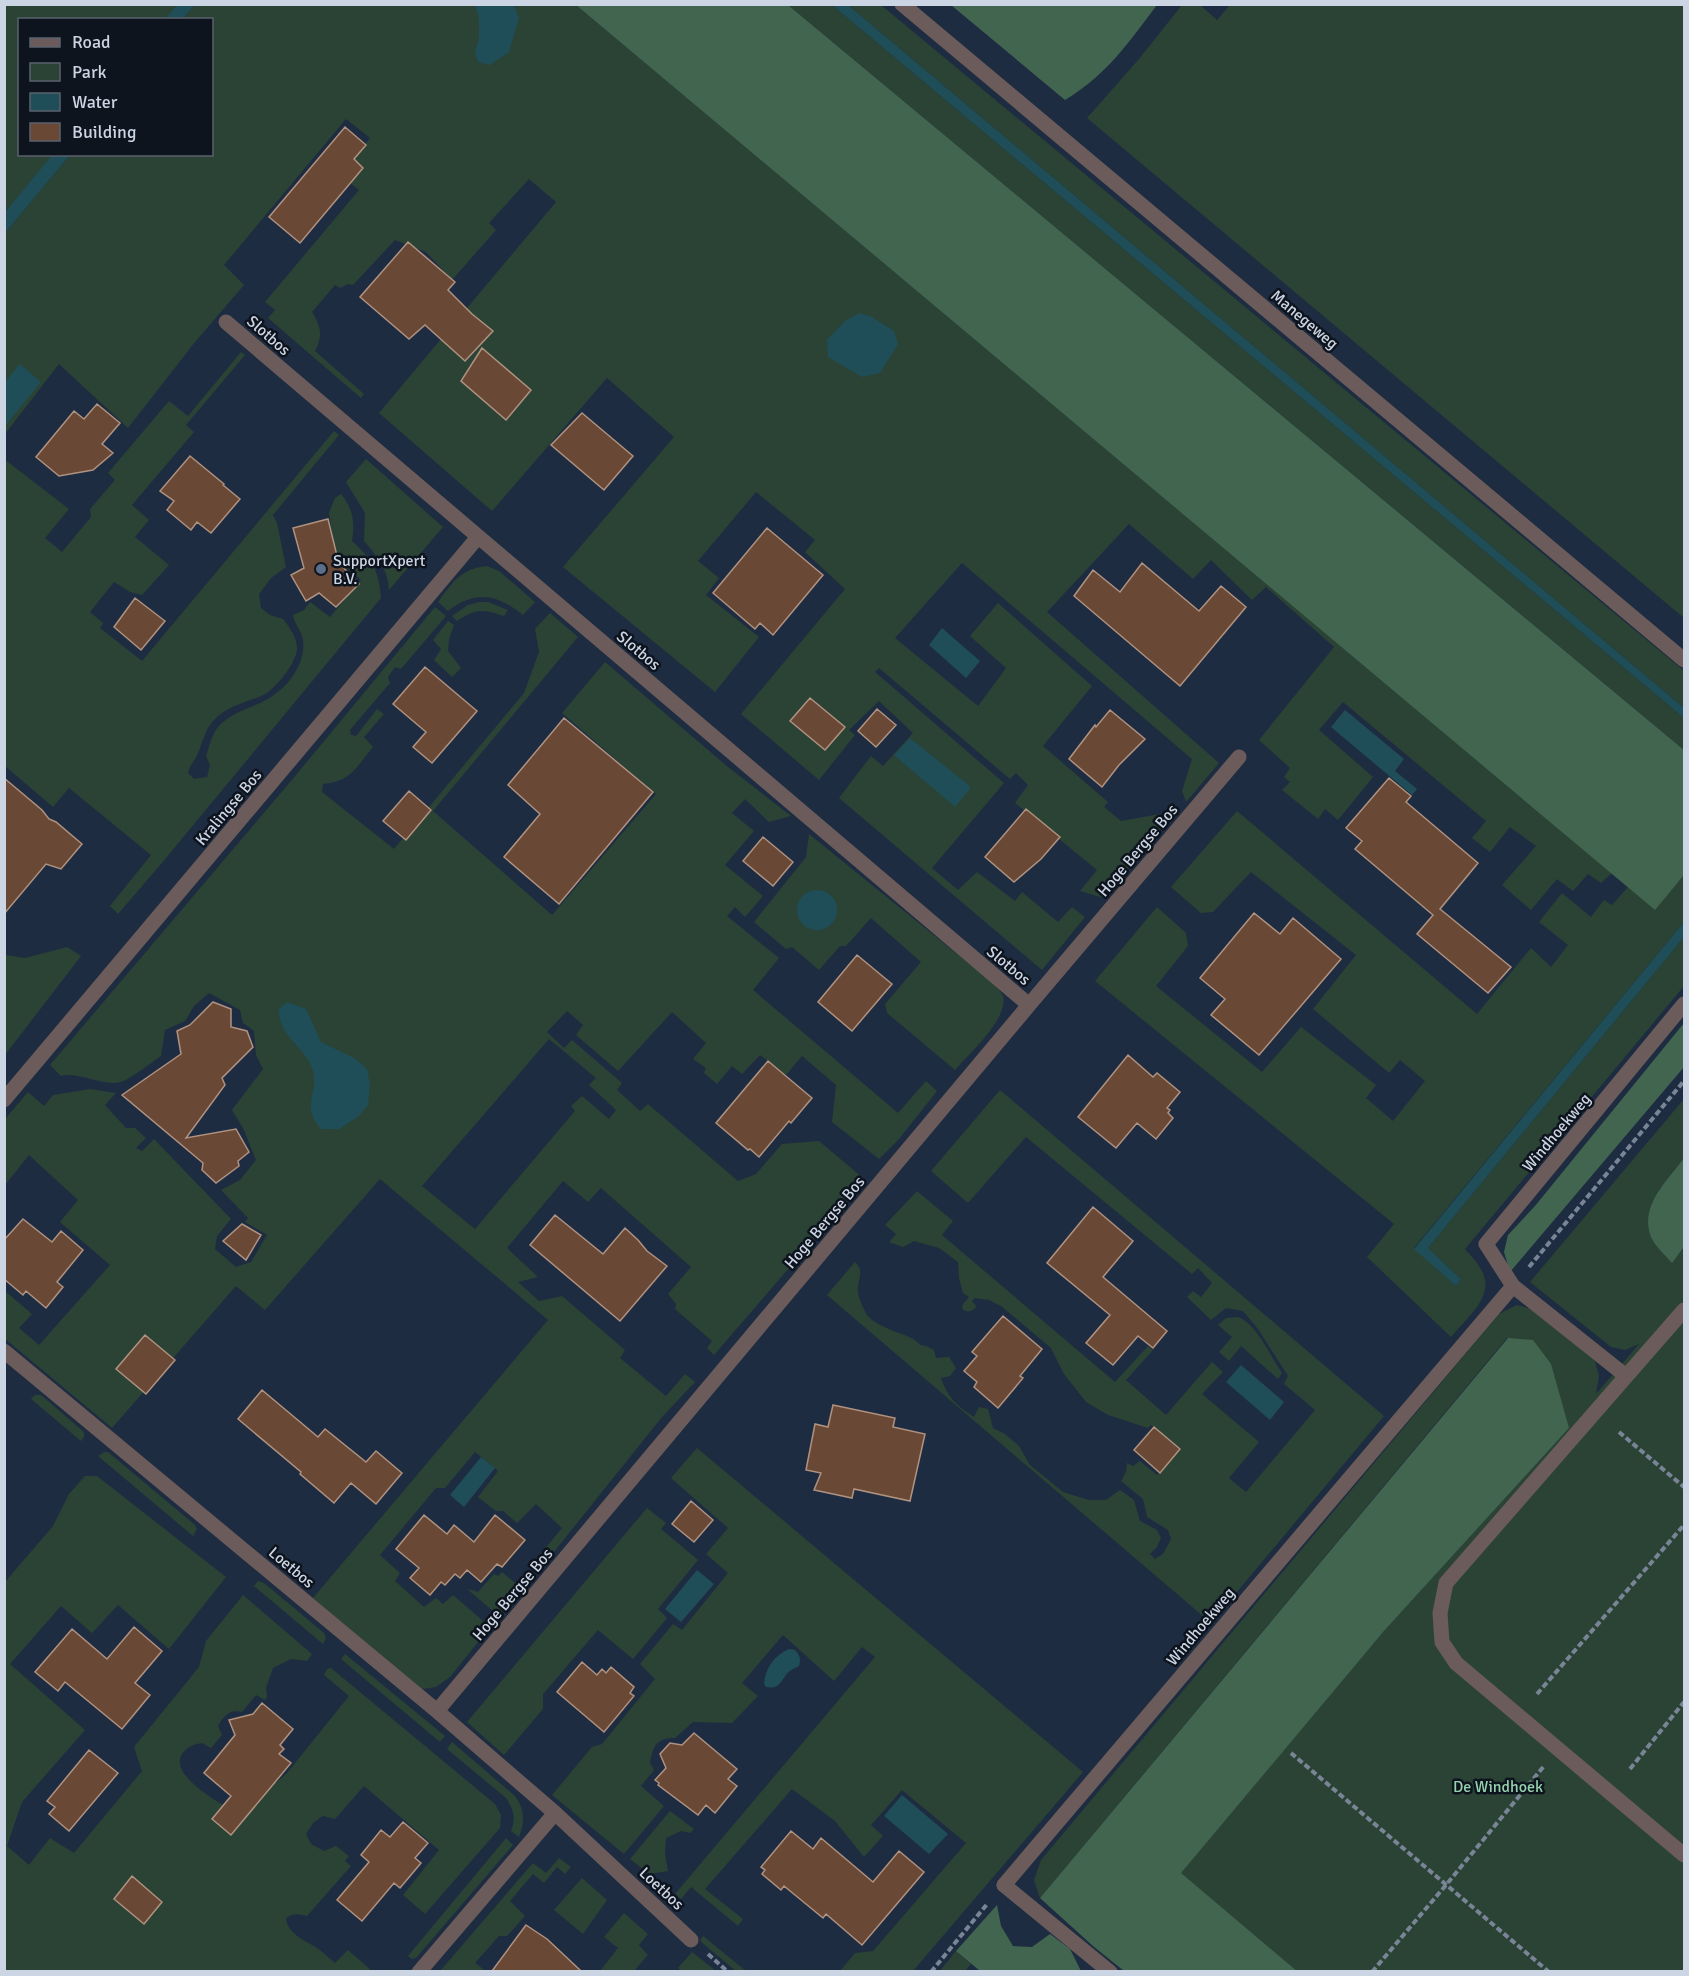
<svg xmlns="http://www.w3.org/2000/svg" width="1689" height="1976" font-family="Signika,sans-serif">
<rect width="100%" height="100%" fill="#1e2c41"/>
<path fill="#2b4335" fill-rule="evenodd" d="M5 5H178L165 19 20 20V154L53 155 5 212Z
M195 5H576L1612 873 1601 883 1588 874 1573 891 1557 879 1531 910 1502 885 1536 846 1510 827 1490 852 1472 838 1486 821 1343 702 1319 730 1373 777 1338 820 1325 809 1318 819 1282 790 1290 782 1284 777 1290 768 1259 740 1334 647 1266 587 1252 600 1211 560 1193 579 1129 524 1047 612 1219 763 1186 802 1182 791 1192 759 962 563 895 638 978 706 1006 668 970 636 998 603 1092 686 1043 746 1108 802 1104 807 1121 821 1160 814 1168 820 1104 898 1080 891 1097 870 1015 803 1028 785 1016 773 1010 779 879 668 875 672 1004 783 932 868 958 890 977 872 1015 901 1022 892 1058 922 1072 907 1085 917 1042 970 839 798 871 756 883 766 913 733 879 701 849 730 855 735 819 780 741 714 845 589 805 552 815 540 756 492 698 561 719 578 706 595 759 637 715 692 563 567 674 437 607 378 492 511 379 413 556 202 529 179 489 223 496 230 452 280 426 252 395 240 353 285 348 284 340 288 335 285 312 312C321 326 323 336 315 351L364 394 361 398 268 318 275 310 265 302 359 190 349 182 353 160 370 138 346 119 224 265 244 285 195 342 128 428 59 364 5 434V233L70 155 212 154V20L182 19Z
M788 5H832L1684 718V750Z
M848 5H881L1684 671V708Z
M1230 5H1684V618L1087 118 1139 59 1182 5H1200L1217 20Z
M241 352 245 355 186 425 194 432 132 505 149 520 135 537 169 565 142 595 130 592 114 582 90 612 103 623 100 628 142 661 334 431 339 435 273 515 277 523 286 567 271 578 259 594 261 608 270 615 283 619C289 627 297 637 297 648 297 662 278 685 267 693 249 703 229 704 214 720 205 729 203 742 198 753 195 761 190 764 188 773L194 779 207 777 210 765 206 756C209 747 212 734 218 727 232 711 254 708 271 697 289 686 306 663 303 640 302 631 294 624 293 615L304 610 310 602 330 617 361 580 336 558 329 513 335 498 341 494C353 509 355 522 352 541 372 559 379 570 381 598L161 864 118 914 110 906 151 855 69 788 53 807 5 766 4 459 69 509 45 538 62 552 91 517 90 509 115 480 108 473 169 401 188 416Z
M366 459 443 527 389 590C388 569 377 556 364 541L365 513 346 482Z
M487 566 499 571 535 602 523 615C497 594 475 590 448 611L438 602C453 582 460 569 487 566Z
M479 602H488L508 610 504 616C483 609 476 608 457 621L452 616 468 605Z
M435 607 446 616 401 669 395 667 388 677 390 683 350 730 351 735 356 736 377 709 384 714 364 737 373 747C356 767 352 781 323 784L322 792 394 849 524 693 539 652 535 629 550 613 578 637 433 811 552 915 656 794 562 713 605 662 728 767 791 816 769 822 745 799 732 813 754 831 725 865 763 896 745 917 735 907 727 916 779 958 753 990 898 1113 926 1081 937 1091 899 1139 879 1159 832 1122 836 1085 802 1056 786 1075 760 1055 742 1074 732 1066 717 1084 704 1073 706 1068 693 1059 706 1043 672 1012 618 1071 576 1035 583 1025 567 1011 547 1032 564 1048 572 1040 622 1083 617 1090 640 1111 648 1104 738 1181 756 1174 782 1144 819 1141 863 1178 802 1253 714 1355 707 1348 712 1341 675 1309 676 1304 668 1294 691 1267 601 1188 588 1202 563 1181 507 1248 538 1277 518 1282 539 1301 562 1296 625 1350 620 1358 666 1396 685 1374 695 1382 662 1417 545 1563 538 1557 562 1528 536 1504 517 1523 503 1511H496L478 1497 498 1471 475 1452 445 1488H436L380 1555 400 1573 395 1581 424 1607 436 1598 443 1604 453 1595 490 1627 450 1677 436 1687 422 1689 313 1598 548 1320 380 1179 265 1310 236 1286 112 1428 4 1338 5 1291 32 1314 19 1328 39 1345 110 1265 60 1222 78 1200 29 1155 5 1185V1119L28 1092 44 1106 53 1095 90 1089 116 1093 105 1105 126 1128H135L146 1138 136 1148 142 1151 154 1139 231 1219 217 1236 215 1249 236 1267 251 1262 267 1235 245 1222 248 1218 221 1190 240 1180 256 1160 243 1128 232 1110 263 1069 256 1055 254 1031 243 1023 240 1010 209 993 194 1006 185 1021 165 1030 161 1056C152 1062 131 1079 121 1082 105 1087 77 1071 61 1076L50 1065 296 775ZM549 1039 596 1078 589 1085 616 1110 609 1119 582 1096 571 1106 575 1111 475 1229 422 1186Z
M448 621 454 625 449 639 448 651 461 668 452 677 434 660 441 649 433 640Z
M1237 811 1477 1014 1531 948 1551 967 1568 945 1539 922 1562 893 1591 917 1604 900 1612 905 1628 887 1655 909 1684 875V922L1414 1248 1456 1286 1461 1279 1428 1248 1684 937V986L1465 1249C1472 1257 1481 1266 1484 1276 1492 1299 1464 1321 1451 1337L1367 1257 1394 1224 1095 981 1157 907 1186 933 1188 946 1156 986 1262 1072 1301 1027 1376 1085 1366 1098 1393 1121 1425 1081 1400 1060 1389 1073 1313 1009 1356 955 1251 872 1213 912 1201 913 1171 887Z
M809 834 994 984C997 987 1001 992 1003 996 1009 1018 969 1054 955 1070L887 1013 885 1004 921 962 871 918 846 946H840L819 970 792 947 786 949 754 922 806 857Z
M67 947 81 956 5 1055V955L25 958Z
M1000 1090 1384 1416 1211 1623 827 1295 855 1262C866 1272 856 1281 858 1293 859 1299 864 1310 867 1315 882 1332 912 1333 920 1345L926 1346 934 1350 936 1358 949 1357 956 1368 950 1376 941 1378C948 1398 956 1405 974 1417L979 1407 988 1409 993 1428 1005 1434 1019 1446 1030 1465 1063 1492 1089 1500H1106L1120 1490 1134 1500 1140 1521 1157 1530 1161 1538 1157 1547 1150 1554 1155 1559 1163 1554 1171 1539 1168 1530 1147 1517 1143 1499 1121 1481 1126 1472 1127 1463 1133 1466 1140 1461 1157 1475 1180 1449 1151 1425 1148 1428 1108 1415 1086 1402 1064 1374 1051 1348 1001 1306 989 1300 974 1298 972 1302 975 1304 976 1307C971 1312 968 1313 962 1309L963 1304 969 1297 963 1293 959 1278 958 1262 939 1248 914 1241 903 1247 889 1242 896 1234 885 1225 917 1191 953 1221 942 1235 1115 1382 1148 1346 1153 1350 1126 1380 1166 1415 1212 1362 1223 1372 1202 1394 1259 1442 1229 1478 1246 1492 1315 1410 1284 1384 1288 1376 1258 1329 1243 1311 1226 1308 1211 1320 1187 1297 1193 1291 1201 1297 1212 1283 1198 1268 1192 1274 1026 1137 968 1203 931 1171Z
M1684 1099V1158L1659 1190 1671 1263 1684 1248V1971H1297L1180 1873 1384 1631 1569 1428 1507 1338 1040 1898 1034 1880 1041 1860 1499 1314 1517 1305 1535 1310 1595 1361 1599 1376 1596 1394 1639 1344 1625 1350 1611 1347 1530 1282Z
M1238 1317C1256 1323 1271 1357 1282 1373L1278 1379 1241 1346 1229 1361 1219 1352 1232 1337 1218 1325 1226 1318Z
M35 1395H41L84 1432V1437L81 1441 31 1399Z
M697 1448 1083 1772 913 1971H840L855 1953 873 1951 966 1843 902 1790 871 1825 883 1836 864 1857 835 1821 792 1789 705 1889 743 1919 738 1926 691 1887 681 1899 675 1894 875 1657 862 1647 834 1681 783 1635 742 1683 758 1696 732 1723 693 1722 675 1738C657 1738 653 1745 650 1763L654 1770 641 1786 664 1806 624 1854 552 1795 592 1747 602 1744 655 1679 640 1664 673 1624 682 1630 728 1573 706 1554 728 1528 671 1478Z
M104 1452H108L195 1525 197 1529 193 1536 98 1456Z
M85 1476H97L226 1577 169 1649 118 1605 92 1633 61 1606 10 1664 85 1730 22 1802 7 1846 29 1865 50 1838 74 1853 142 1771 134 1747 199 1667 206 1641 243 1595 312 1654 307 1661 291 1659 273 1668 266 1688 267 1697 265 1700 256 1695 242 1712C229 1709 224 1716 218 1726L222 1735 211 1748 202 1743C194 1744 187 1747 182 1754 170 1773 210 1797 223 1805L234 1804 262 1775 276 1783 287 1773 349 1696 324 1675 327 1669 331 1668 495 1804 501 1815 500 1828 425 1914 403 1895 439 1850 364 1786 335 1819 323 1816 313 1823 306 1834 311 1844 324 1851 336 1846 349 1856 345 1861 351 1866 307 1916C299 1914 294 1913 286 1918 288 1936 308 1941 320 1950 325 1954 330 1959 335 1963L348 1950 372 1971 5 1972V1582L53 1526 69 1494Z
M647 1508 666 1523 661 1529 698 1560 658 1609 667 1618 633 1659 598 1630 543 1694V1709L504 1755 467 1722Z
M502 1572 521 1588 499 1616 467 1589 478 1592 494 1574 498 1576Z
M258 1581 264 1583 324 1633 326 1638 323 1644 254 1586Z
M345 1654 445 1736 440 1742 341 1659Z
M452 1742 515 1796C525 1810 525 1821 519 1837L511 1831C516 1818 514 1810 506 1798L447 1749Z
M670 1811 694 1829 690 1833 681 1831 666 1838 665 1855 668 1871 649 1874 630 1859Z
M506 1838 513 1845 416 1958 412 1959 408 1956Z
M559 1858 571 1867 565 1874 557 1867 544 1883 533 1874 510 1901 525 1916 507 1936H499L475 1963 486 1971H440L533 1863 546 1873Z
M582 1878 607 1900 583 1934 554 1910Z
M624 1913 648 1934 639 1945 648 1955 634 1971H600L618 1948 604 1937Z
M703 1936 746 1971H736L700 1941Z
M956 1951 971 1964 965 1971 939 1972Z
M692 1952 716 1971H681L678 1968Z"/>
<path fill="#426550" d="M576 5H788L1684 750V875L1655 910Z
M951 5H1157C1127 44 1109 73 1065 100Z
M1684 1023V1067L1510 1272 1504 1252 1508 1235 1535 1206Z
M1684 1158V1247L1672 1263C1665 1255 1655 1246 1651 1237 1639 1206 1667 1181 1684 1158Z
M1508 1338 1533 1340 1551 1364 1569 1428 1384 1631 1181 1873 1297 1971H1124L1093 1946 1040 1898Z
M997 1905 1001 1926 1013 1946 1032 1947 1050 1934 1070 1949 1081 1971H980L956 1951Z"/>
<path fill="#1f4e58" d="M178 4 195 5 182 19H165Z
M473 5H514L519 18 509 52 490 65 478 62 475 53 479 38V20L476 7Z
M832 5H848L1684 708V718Z
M53 154 70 155 5 233V212Z
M860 313 872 317 894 331 898 344 880 373 862 377 828 357 827 340 845 321Z
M20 364 41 382 5 426V382Z
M942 628 980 661 966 678 929 645Z
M1345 710 1404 759 1395 771 1417 789 1412 795 1331 727Z
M910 738 971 787 955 807 894 755Z
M797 910a20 20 0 1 1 40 0a20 20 0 1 1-40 0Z
M1684 922V937L1428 1248 1461 1279 1456 1286 1414 1249Z
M287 1002 306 1009 321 1042 356 1059 367 1069 370 1085 368 1105 359 1116 339 1129H321C299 1105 321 1091 312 1068 303 1044 279 1038 279 1009Z
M1241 1365 1284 1402 1270 1420 1226 1382Z
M481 1457 495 1468 464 1507 450 1495Z
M697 1570 714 1584 681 1622 665 1609Z
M789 1649 795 1650C800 1655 801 1659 799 1666 794 1669 789 1670 786 1675 779 1684 779 1689 766 1687L764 1684C765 1668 775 1655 789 1649Z
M902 1795 948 1834 929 1854 884 1816Z"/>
<path fill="#694936" stroke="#b09281" stroke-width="1.5" d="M345 127 366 145 354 159 363 168 300 243 269 217Z
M408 242 455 282 448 290 472 314 493 331 465 361 425 325 409 339 360 297Z
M482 348 531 390 506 420 461 381Z
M97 404 120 423 102 444 113 453 93 470 59 476 36 457 74 411 84 419Z
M582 413 633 456 604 490 551 445Z
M190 456 224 484 223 485 240 499 211 533 197 522 191 530 167 510 174 501 160 491Z
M328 519 338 560 343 567 359 584 336 607 319 593 306 601 291 575 304 568 293 528Z
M767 528 823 575 773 635 760 623 755 629 713 593Z
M1142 563 1199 611 1221 586 1246 607 1180 686 1074 596 1093 570 1120 592Z
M135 598 165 621 141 650 114 627Z
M425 667 477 711 432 763 413 747 426 732 393 704Z
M810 698 845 727 825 750 790 721Z
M877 709 896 725 876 747 858 731Z
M1110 710 1145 739 1119 765 1102 787 1069 759 1095 725 1096 727Z
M564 718 653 792 559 904 504 857 540 814 508 785Z
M4 778 42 810 49 819 56 822 82 844 61 869 46 864 4 914Z
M1389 778 1411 796 1406 802 1478 863 1440 909 1511 967 1488 993 1417 934 1433 915 1355 849 1362 841 1346 828Z
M409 791 431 810 406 840 383 821Z
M1026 809 1060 837 1041 859 1014 882 985 857Z
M763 837 793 862 773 886 743 861Z
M1254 913 1280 934 1293 918 1341 959 1259 1055 1211 1015 1225 999 1200 978Z
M857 955 892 984 852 1031 818 1002Z
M213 1002 231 1009V1027L247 1031 253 1047 222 1078 225 1085 186 1138 236 1129 249 1152 238 1161 239 1166 216 1183 202 1170 203 1163 122 1095 181 1054 177 1031 190 1025Z
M1128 1055 1153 1077 1157 1073 1180 1092 1167 1108 1170 1110 1168 1113 1173 1118 1156 1139 1137 1123 1116 1148 1078 1117Z
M768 1061 812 1098 791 1123 789 1121 759 1157 750 1149 748 1150 716 1123Z
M1093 1207 1133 1241 1103 1277 1167 1331 1153 1348 1138 1336 1113 1365 1086 1343 1110 1315 1047 1263Z
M555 1215 603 1254 625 1228 638 1240 647 1251 667 1266 620 1321 530 1245Z
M23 1219 52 1242 61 1231 83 1250 57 1282 63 1287 46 1308 26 1291 23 1295 4 1279V1240Z
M242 1224 261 1235 246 1260 223 1241Z
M1003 1316 1042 1349 1020 1376 1023 1378 998 1408 974 1387 977 1382 964 1371 977 1356 972 1352Z
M145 1335 175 1360 146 1394 116 1369Z
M262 1390 318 1437 325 1429 366 1462 376 1451 402 1473 376 1504 351 1483 334 1503 300 1474 301 1472 238 1419Z
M833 1405 895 1418 893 1427 925 1434 910 1501 854 1489 852 1498 814 1490 821 1473 806 1470 815 1424 828 1427Z
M1154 1427 1180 1449 1160 1473 1134 1450Z
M691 1501 713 1520 694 1542 672 1524Z
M424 1515 447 1534 454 1525 474 1542 495 1515 525 1540 502 1567 497 1564 481 1582 467 1570 460 1578 455 1574 445 1585 441 1582 430 1595 410 1578 419 1568 396 1549Z
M134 1627 162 1651 135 1683 150 1695 122 1729 65 1682 58 1691 35 1672 72 1629 107 1659Z
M582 1662 597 1675 602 1669 606 1673 611 1667 634 1687 630 1693 634 1696 604 1732 557 1692Z
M262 1703 293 1729 280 1745 284 1749 279 1754 291 1763 231 1835 212 1819 231 1796 204 1773 235 1735 229 1720 253 1714Z
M694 1733 737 1769 728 1779 737 1786 715 1813 706 1805 698 1815 658 1785 659 1783 655 1780 666 1768 660 1754 670 1743 682 1745Z
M89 1750 118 1773 69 1831 49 1814 55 1807 47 1801Z
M403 1822 428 1843 415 1858 421 1863 400 1888 394 1883 362 1921 337 1900 369 1862 361 1855 381 1830 390 1837Z
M791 1831 813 1849 821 1838 873 1882 899 1851 924 1872 862 1945 826 1914 823 1918 784 1886 781 1890 762 1874 765 1870 761 1867Z
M132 1876 162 1902 144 1924 114 1899Z
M526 1925 547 1939 581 1971H492Z"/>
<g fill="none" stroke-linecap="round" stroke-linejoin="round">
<path stroke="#798596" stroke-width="4" stroke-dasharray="6 3" stroke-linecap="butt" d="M1529 1267 1684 1081
M1619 1432 1684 1487
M1537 1694 1684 1525
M1291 1753 1549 1972
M1630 1769 1684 1702
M708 1954 728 1972
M931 1972 988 1903
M1372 1972 1446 1885 1544 1766"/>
<path stroke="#6b5c5b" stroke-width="15" d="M1684 1310 1446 1583 1440 1613 1442 1642 1456 1663 1684 1855
M1004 1885 1110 1972"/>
<path stroke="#6b5c5b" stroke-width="15" d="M226 322 1029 1005
M4 1100 478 537
M4 1351 437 1711 555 1813 691 1940
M1626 1376 1513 1286 1486 1244 1684 1004
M437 1711 1029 1005 1239 757
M1004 1885 1513 1286
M419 1972 555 1813"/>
<path stroke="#6b5c5b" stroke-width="15" d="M902 4 1684 660"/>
</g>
<circle fill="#5c6f8a" stroke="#0e141e" stroke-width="2" cx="321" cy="569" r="6"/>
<g text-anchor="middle" stroke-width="5" stroke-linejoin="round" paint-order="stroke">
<g font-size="16" fill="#ccd5e3" stroke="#0e141e">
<text transform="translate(1305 319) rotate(40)" y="6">Manegeweg</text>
<text transform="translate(269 335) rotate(41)" y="6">Slotbos</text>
<text transform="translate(639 650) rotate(40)" y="6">Slotbos</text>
<text transform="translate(228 807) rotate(-50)" y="6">Kralingse Bos</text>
<text transform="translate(1137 850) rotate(-50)" y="6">Hoge Bergse Bos</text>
<text transform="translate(1009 965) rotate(40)" y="6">Slotbos</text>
<text transform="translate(1556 1132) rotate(-50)" y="6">Windhoekweg</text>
<text transform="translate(824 1222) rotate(-50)" y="6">Hoge Bergse Bos</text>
<text transform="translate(292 1567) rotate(40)" y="6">Loetbos</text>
<text transform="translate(512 1594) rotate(-50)" y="6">Hoge Bergse Bos</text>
<text transform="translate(1200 1626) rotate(-50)" y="6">Windhoekweg</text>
<text transform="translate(662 1888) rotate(43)" y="6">Loetbos</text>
</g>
<g font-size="16" fill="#ccd5e3" stroke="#0e141e" text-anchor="start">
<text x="333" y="566">SupportXpert<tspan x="333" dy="18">B.V.</tspan></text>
</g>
<g font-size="16" fill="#95d3ad" stroke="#0e141e">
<text x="1498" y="1792">De Windhoek</text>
</g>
</g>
<rect width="1689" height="1976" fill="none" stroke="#ccd5e3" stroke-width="12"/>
<rect x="18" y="18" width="195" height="138" fill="#0e141e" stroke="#5a616d" stroke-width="1.5"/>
<rect x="30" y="38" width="30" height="9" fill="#6b5c5b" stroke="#5a616d" stroke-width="1.5"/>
<text x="72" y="48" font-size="18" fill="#ccd5e3">Road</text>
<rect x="30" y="63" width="30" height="18" fill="#2b4335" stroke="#5a616d" stroke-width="1.5"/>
<text x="72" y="78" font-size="18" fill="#ccd5e3">Park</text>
<rect x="30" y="93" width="30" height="18" fill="#1f4e58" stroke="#5a616d" stroke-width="1.5"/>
<text x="72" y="108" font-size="18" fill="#ccd5e3">Water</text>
<rect x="30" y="123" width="30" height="18" fill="#694936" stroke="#5a616d" stroke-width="1.5"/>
<text x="72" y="138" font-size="18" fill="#ccd5e3">Building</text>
</svg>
